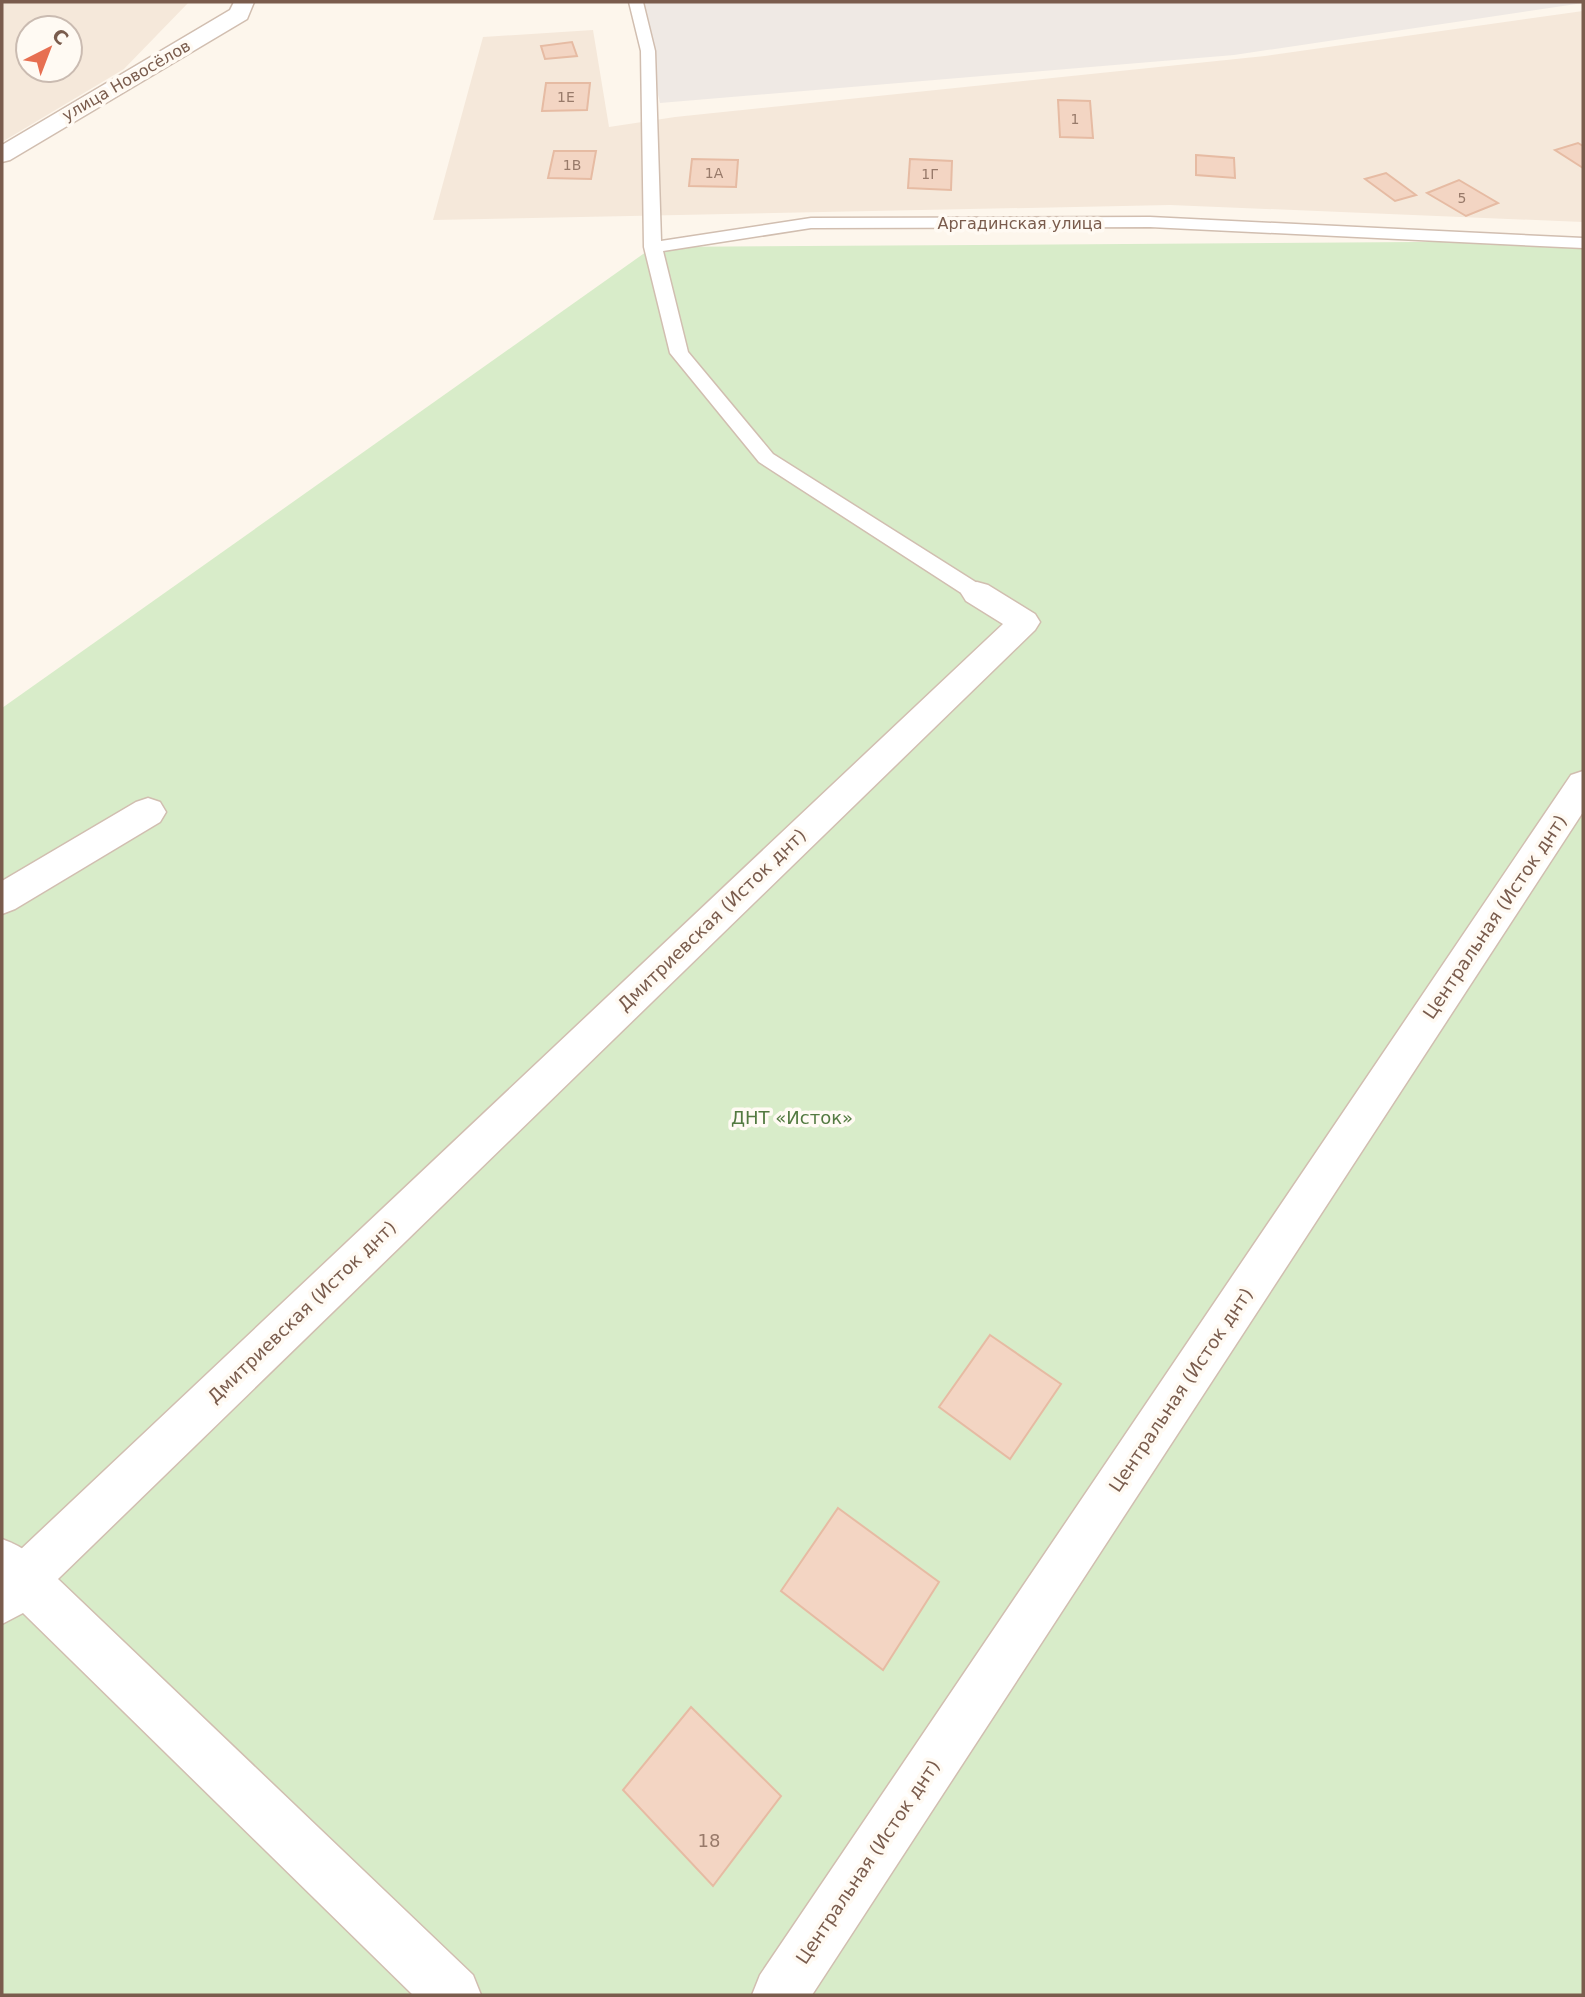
<svg xmlns="http://www.w3.org/2000/svg" width="1585" height="1997" font-family="'DejaVu Sans',sans-serif">
<rect width="100%" height="100%" fill="#fdf6ec"/>
<path fill="#f5e8da" fill-rule="evenodd" d="M2 2H189L124 69 2 142ZM28 28H70V70H28Z
M1583 11V222L1170 205 433 220 483 37 593 30 609 127 675 117 1265 56Z"/>
<path fill="#efe9e4" d="M636 2H1583V3L1234 55 660 103Z"/>
<path fill="#d8ecc9" d="M1583 241V1995H2V708L653 247Z"/>
<path fill="#f3d5c3" stroke="#e6bba3" stroke-width="2" d="M572 42 577 56 545 59 541 46Z
M546 83H590L587 110 542 111Z
M1058 100 1090 101 1093 138 1060 137Z
M1578 143 1583 146V168L1555 150Z
M554 151H596L591 179 548 178Z
M1196 155 1234 158 1235 178 1196 175Z
M692 159 738 160 736 187 689 186Z
M910 159 952 161 951 190 908 188Z
M1386 173 1416 195 1395 201 1365 179Z
M1459 180 1498 203 1466 216 1427 193Z
M990 1335 1061 1384 1010 1459 939 1407Z
M838 1508 939 1582 883 1670 781 1591Z
M691 1707 781 1796 713 1886 623 1790Z"/>
<g fill="none" stroke-linecap="round" stroke-linejoin="round">
<g stroke="#d1beb0" stroke-width="3">
<path id="service" d="M629 2H643L655 51 661 241 811 218 1150 217 1583 238V248L1150 227 811 228 663 251 688 352 773 454 985 588 988 593 985 598 977 600 969 598 759 462 670 353 644 247 641 51Z"/>
</g>
<g stroke="#d1beb0" stroke-width="3">
<path id="minor" d="M234 2H254L247 19 10 160 2 162V145L230 10Z
M977 582 988 585 1035 614 1040 622 1035 630 58 1579 473 1975 481 1995H413L23 1613 2 1624V1567L1003 624 966 601 961 593 966 585Z
M1583 771V812L812 1995H752L760 1975 1571 775Z
M148 798 160 802 166 812 160 822 15 909 2 914V881L136 802Z"/>
</g>
<g stroke="#d1beb0" stroke-width="3">
<path id="tertiary" d="M2 1539C25 1548 38 1556 47 1579L40 1596 23 1603 2 1593Z"/>
</g>
<use href="#service" fill="#fff" fill-rule="evenodd"/>
<use href="#minor" fill="#fff" fill-rule="evenodd"/>
<use href="#tertiary" fill="#fff" fill-rule="evenodd"/>
</g>
<g text-anchor="middle" stroke-width="7" stroke-linejoin="round" paint-order="stroke">
<g font-size="14" fill="#987a6a">
<text x="566" y="102">1Е</text>
<text x="1075" y="124">1</text>
<text x="572" y="170">1В</text>
<text x="714" y="178">1А</text>
<text x="930" y="179">1Г</text>
<text x="1462" y="203">5</text>
</g>
<g font-size="16" fill="#7a5c4d" stroke="#fffaf3">
<text transform="translate(126 80) rotate(-30)" y="6">улица Новосёлов</text>
<text x="1020" y="229">Аргадинская улица</text>
</g>
<g font-size="18" fill="#7a5c4d" stroke="#fffaf3">
<text transform="translate(1495 917) rotate(-56)" y="6">Центральная (Исток днт)</text>
<text transform="translate(712 920) rotate(-44)" y="6">Дмитриевская (Исток днт)</text>
<text transform="translate(302 1312) rotate(-44)" y="6">Дмитриевская (Исток днт)</text>
<text transform="translate(1181 1390) rotate(-56)" y="6">Центральная (Исток днт)</text>
<text transform="translate(868 1862) rotate(-56)" y="6">Центральная (Исток днт)</text>
</g>
<g font-size="18" fill="#537a41" stroke="#fffaf3">
<text x="792" y="1124">ДНТ «Исток»</text>
</g>
<g font-size="18" fill="#987a6a">
<text x="709" y="1847">18</text>
</g>
</g>
<rect width="1585" height="1997" fill="none" stroke="#7a5c4d" stroke-width="7"/>
<g transform="translate(49 49) rotate(42)"><circle r="33" fill="#fffaf3" stroke="#cabbb1" stroke-width="2"/>
<path d="M0-5L12 26L0 18L-12 26Z" fill="#e76f51"/>
<text y="-10" font-size="19" font-weight="bold" text-anchor="middle" fill="#7a5c4d">С</text>
</g>
</svg>
